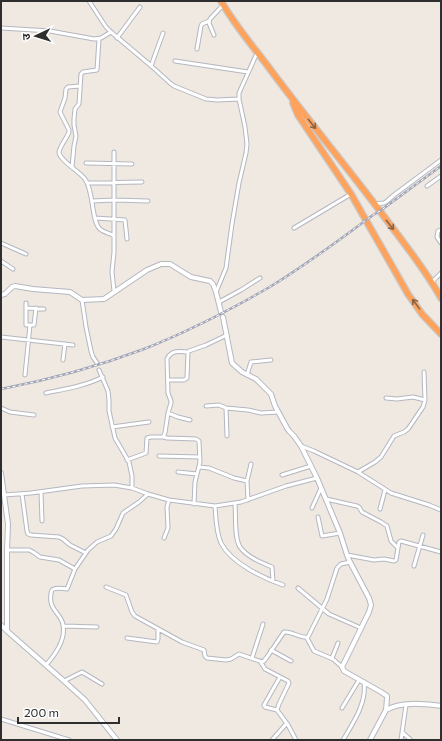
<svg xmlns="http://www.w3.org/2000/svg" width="442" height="741" font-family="Commissioner,'Noto Sans Devanagari',sans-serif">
<rect width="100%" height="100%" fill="#efe9e1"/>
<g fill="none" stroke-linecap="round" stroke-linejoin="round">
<g stroke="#b4b7c1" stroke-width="5">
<path id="street" d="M89 1 106 27 111 32 149 64 170 83 174 86 206 99 217 100 239 99
M1 28 50 31 94 39 101 38 111 32
M214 35 209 23 210 19 223 5
M117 38 140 7
M197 49 201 26 202 24 209 21
M175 61 248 72
M151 66 163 33
M80 86 68 87 66 89 65 98 60 112 69 130V132C67 138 60 146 59 152 59 160 80 172 85 179 94 191 91 221 100 229 104 233 110 233 114 236V252L112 272 114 291
M114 152V236
M86 163 132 164
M72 167 74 146 76 136 74 125V119L75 109 79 104 81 74 83 72 97 70 99 39
M87 183 142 182
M427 186 441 176
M92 201 114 200 148 201
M374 204 384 203 386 202 394 195 441 160
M95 218 125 220 127 239
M294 228 351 194
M441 230 438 231 437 237 441 243
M1 243 26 254
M1 261 13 269
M432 282 441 273
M216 292 226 268 232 224 239 183 246 153 247 144 245 127 239 99V93L257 53
M82 300 86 327 91 351 93 357 97 363
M219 302 241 290 260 278
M26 303V325H34L36 308
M26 308 44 309
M1 337 73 345
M63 360 65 344
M99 370 108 391 109 400V411L115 438 129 462 132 476V488
M25 375 30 325
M247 375 251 362 271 360
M168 380H184L187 378 188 352 189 351 206 345 227 335
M46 393C65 389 85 386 103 377
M386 398 397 399 413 397 425 400
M206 406 219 405 226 408 248 410 261 413 278 412
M1 408 10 412 34 415
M226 408 227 436
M168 413 178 417 190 420
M112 427 149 422
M163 437 167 438 196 439 199 441 200 462 195 482 194 504
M301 446 314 451 358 472 391 493 429 505 441 510
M159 456 200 457
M127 460 146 453 147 438 151 437H163L165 433 168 413 171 403V401L168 393 167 359C171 350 180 351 188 352
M199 467 209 468 234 478 247 481
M178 472 197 474
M358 472 375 462 381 457 394 436 404 432 408 429 423 407 425 400 424 372
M282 475 311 466
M41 492 42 521
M22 494 27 531 28 534 31 535 59 537 63 539 70 545 86 553
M4 495 31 493 82 486 114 485 132 488 148 494 169 500 215 506 241 502 286 486 317 478
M326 499 357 506 359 507 362 512 381 522 387 526 391 541 398 548
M248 500 247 481 251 464
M235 504C236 515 234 538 240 547 247 557 262 563 272 567L273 581
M215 506C216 519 216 532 221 543 231 563 263 578 283 585
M312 508 321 488
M380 509 385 490
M318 517 322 536 340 533
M164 538 168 528 167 507 169 500
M7 550H29L33 552 40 557 59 560 75 569
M347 555 374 560 384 559 394 561 396 560 399 542 401 541 441 552
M414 566 423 535
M106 587 126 595 132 612 135 616 182 642 204 650 205 656 207 658 226 660 231 659 239 654 262 662 264 661 267 657 284 632C293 631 300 639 308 637L327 599 337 568 341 564 350 562
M298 588 329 614 361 628
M64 626 97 627
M127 638 157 642 158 639V629
M307 638 314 651 333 659 342 667
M271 650 291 661
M252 658 263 624
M332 658 338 643
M260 661 265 669 288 681 289 683 279 704 277 710 288 725 296 740
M46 665C55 655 66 640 63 625 62 614 48 610 51 594 51 592 52 589 54 589 57 587 63 589 67 589L75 569 88 550 97 542 111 536 116 529 123 513 139 502 148 494
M64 681 82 672 102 684
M342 708 359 680
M277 710 265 707 264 705 280 677
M1 719 69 740
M402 732 411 740
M272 740 287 723
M343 740C353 723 367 703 364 682
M401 740 406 705"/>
</g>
<g stroke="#b4b7c1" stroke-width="6">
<path id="secondary" d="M1 295 5 294 12 287 15 286 33 289 70 292 82 300 104 299 147 270 161 264H170L191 277 205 280 210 281 213 284 216 292 221 312
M223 317 232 363 242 372 256 379 271 394 275 406 287 428 289 431 294 436 301 446 317 478 340 533 347 555 350 562 369 598 371 605 369 612 342 667 344 671 381 692 387 696V698L386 710
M1 473 8 524 7 550V631L64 681 85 700 117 740
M1 625 7 631
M370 740 386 710C401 701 424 704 441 706"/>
</g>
<g stroke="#c9c9c9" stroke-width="8">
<path id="highway" d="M221 1C234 24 251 44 267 65 303 114 343 162 380 211 401 240 424 267 441 298
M293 103 298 115 351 194 408 294 422 314 441 334"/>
</g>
<use href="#street" stroke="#fff" stroke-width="3"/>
<use href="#secondary" stroke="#fff" stroke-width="4"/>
<use href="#highway" stroke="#ffa35c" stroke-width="5.5"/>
<g stroke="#a3a6b8" stroke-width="2.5">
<path id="rail" d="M1 389C48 380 99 366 144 349 187 332 228 311 268 288 305 266 339 240 373 215L380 211 441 166"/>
</g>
<use href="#rail" stroke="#fff" stroke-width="1" stroke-dasharray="3" stroke-linecap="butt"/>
</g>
<defs><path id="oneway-shaft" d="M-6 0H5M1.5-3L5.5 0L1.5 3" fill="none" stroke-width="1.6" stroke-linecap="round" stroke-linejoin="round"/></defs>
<g stroke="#8c6343">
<use href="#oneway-shaft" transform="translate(312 124) rotate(51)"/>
<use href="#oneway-shaft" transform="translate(390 225) rotate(52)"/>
<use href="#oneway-shaft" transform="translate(416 304) rotate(-126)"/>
</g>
<rect width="442" height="741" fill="none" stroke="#2e2e2e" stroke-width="4"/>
<g transform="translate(36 36) rotate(266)" stroke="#ffffff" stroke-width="3" paint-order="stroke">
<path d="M0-3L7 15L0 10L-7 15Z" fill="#2e2e2e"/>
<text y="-6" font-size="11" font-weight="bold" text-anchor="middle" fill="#2e2e2e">उ</text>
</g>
<path d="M18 717v6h101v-6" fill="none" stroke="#2e2e2e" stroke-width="2"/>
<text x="24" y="717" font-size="12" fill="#2e2e2e" stroke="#ffffff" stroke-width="3" paint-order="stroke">200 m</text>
</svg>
